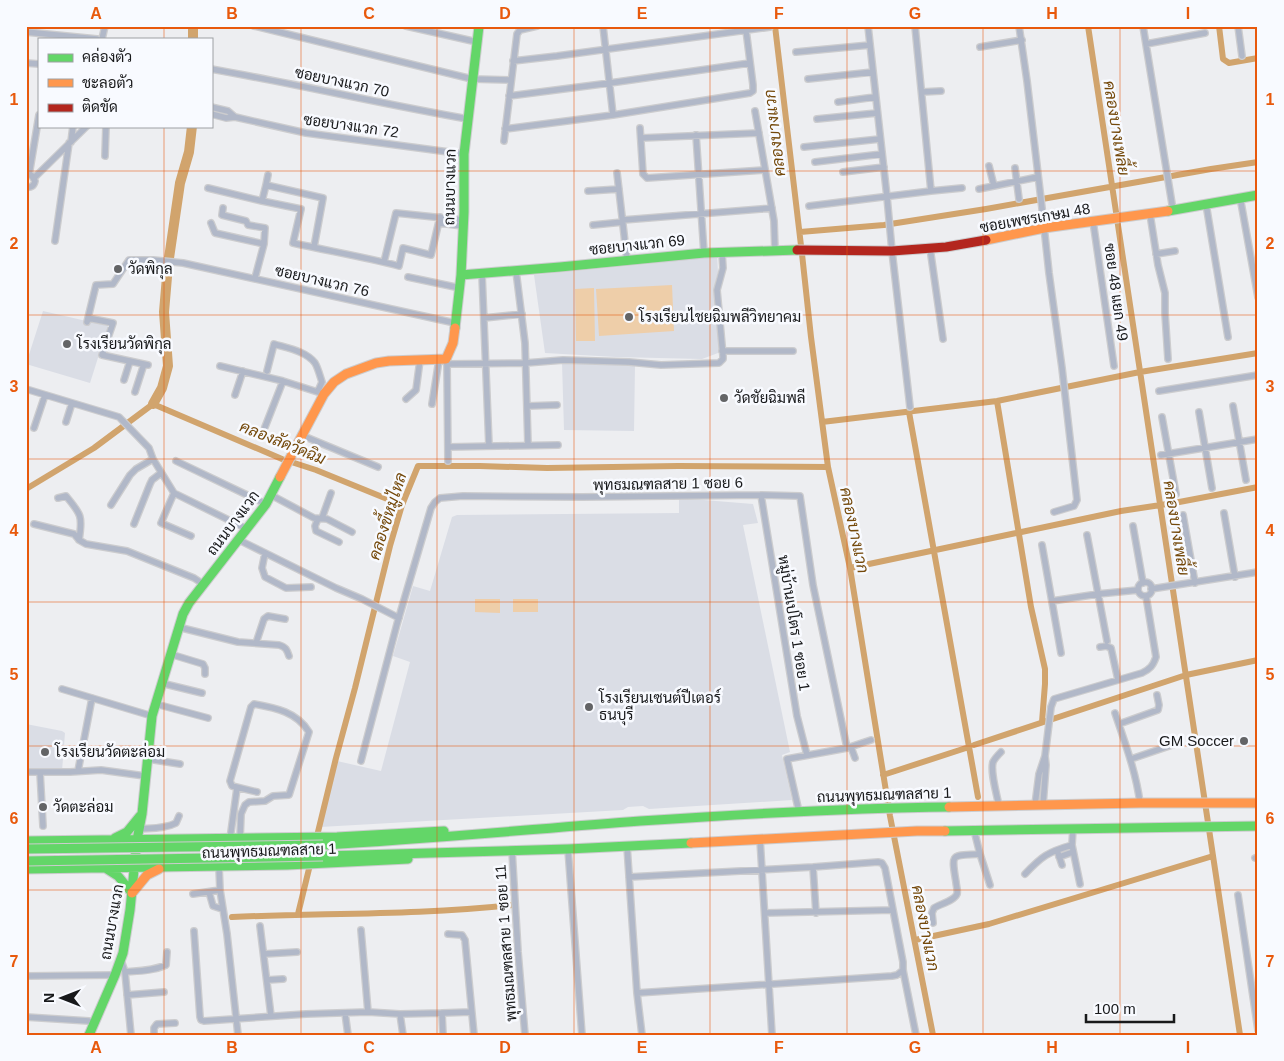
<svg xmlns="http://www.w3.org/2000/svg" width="1284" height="1061" font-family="Arial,Sarabun,sans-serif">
<rect width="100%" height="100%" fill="#edeef1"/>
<path fill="#dadde5" d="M717 255 718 272 715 283 720 350 718 353 702 359 616 357 545 353 534 275 649 264Z
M43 311 108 326 90 383 26 364Z
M562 362 635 365 634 431 564 430Z
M679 498 753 504 758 523 743 525 790 752 782 755 792 800 649 809 643 806 628 807 623 810 320 827 337 761 381 771 410 662 393 656 413 586 430 591 452 517 457 515 679 513Z
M26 724 62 731 65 733 62 771H26Z"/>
<path fill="#eecea9" d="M672 285 674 331 599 336 596 289Z
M594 288 595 341H576L575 289Z
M475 599H500V613L475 612Z
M513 599H538V612H513Z"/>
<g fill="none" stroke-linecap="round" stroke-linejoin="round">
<path stroke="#d1a46d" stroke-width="6" d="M775 26 802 254 811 337 828 467 850 568 890 816 933 1035
M1088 26 1240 1035
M1219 26 1223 59 1229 63 1258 58
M800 232 884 225 986 209 1211 169 1258 162
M997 401 1031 607 1045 669V684L1042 722
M909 412 978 797
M822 422 997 401 1140 372 1258 353
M26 489 94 448 153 404 282 459 316 470 402 505
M850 568 1121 511 1174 503 1258 487
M974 745 1186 675 1258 660
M883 775 969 747
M298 914 336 758 355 688 390 546 402 505 418 466H480L547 468 678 466 828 467
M232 917C325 913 420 915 512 905
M915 940 989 924 1213 856"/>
<path stroke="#d1a46d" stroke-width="10" d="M193 39V26
M153 404 162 388 168 366 164 312 168 265 180 183 189 152 192 126"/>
<g stroke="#ccccce" stroke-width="8">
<path id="street" d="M254 26 472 79 511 80
M406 26 477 42
M603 26 613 115
M868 26 887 197 892 251 910 407
M1019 26 1027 81 1042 208 1049 273 1062 368 1077 500 1074 506 1054 512
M1143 26 1173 210
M1238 26 1242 56
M26 32 97 39
M102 39 105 26
M1146 44 1205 33
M980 47 1022 40
M796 52 870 45
M513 61 557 56 770 27
M26 63 39 64
M211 69C297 84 382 104 468 119
M808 79 873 72
M922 92 941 91
M509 96 610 83 750 63
M838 102 875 97
M211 107 228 111 235 117
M755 111 774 221 775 251
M211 114 226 118 235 117 306 133 464 154
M817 119 877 113
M640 128 643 174 647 178 765 170
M505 129 613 115 750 93 753 91V85L746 30
M696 135 704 253
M641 138 759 133
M504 141 517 34 520 30 537 26
M71 142 73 126
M804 147 880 139
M105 156 106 126
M815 162 882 154
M989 166 994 186
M1015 168 1019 199
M843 172 884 167
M617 173 627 260
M29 175 39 115
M34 178 87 126
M266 185 268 175
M26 187C31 188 34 186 35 181L32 176
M208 188 262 201
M979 189 1038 177
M588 191 619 189
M931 191 962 188
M1240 197 1258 297
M1206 204 1228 337
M809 206 931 191 915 26
M223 208 222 215 246 221 248 225 265 228 264 244 255 278
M1150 214 1158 265 1165 293V313L1168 359
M623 220 772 208
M1093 221 1114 366
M211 223 215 233 264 244
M439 223 463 226
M593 225 623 222
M55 241 69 143
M314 247 323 198 266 185 262 201 301 209 293 243C329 251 364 257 399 266L403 248 431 255 440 217
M930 248 943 339
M1156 254 1175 251
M384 262 396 213 463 220
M516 271 525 343 528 445
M482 274 489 446
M408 277 460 288
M88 318 113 323 102 355 148 365
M484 318 522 314
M87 322 96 285 113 284 129 260H153L183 263 455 323
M722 351H793
M444 359 447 364 526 363 563 360 629 362 661 365 719 363 723 359V356L717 290 723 268 722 253
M447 364 448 461
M220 366 283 381 324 394
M267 371 274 344C287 348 306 351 315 363 318 368 320 376 322 382L318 391
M124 380 130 361
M26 389 119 417 149 448 153 459 174 493 247 529
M1159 391 1258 375
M135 392 144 364
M235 395 243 371
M406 399 416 390 420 360
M432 404 439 360
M527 406 557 405
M1233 406 1246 480
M1199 412 1212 488
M1162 417 1176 494
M66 422 72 403
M265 427 283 381
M34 428 45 395
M301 435 378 467
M448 447 558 445
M1161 455 1258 439
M176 461 266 504
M174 493 161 523 191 536
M271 495 314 518 327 519 352 532
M761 495 797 716 807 755
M58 498 66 496C81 514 83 516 79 540
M111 505 130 475 136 469 153 459
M1224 513 1235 577
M1183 515 1195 583
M322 518 331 493
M318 519 315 526 316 531 339 542
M34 524 74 534 79 540 86 544 127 551 194 578 203 584
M134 524 150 484 152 480 161 473
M1133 526 1143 583
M1087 535 1107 641
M239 540 336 588 362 599 399 618
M1042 545 1061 653
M265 553 262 568 265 577 286 588 311 587
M1138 589a7 7 0 1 1 14 0a7 7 0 1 1-14 0Z
M1151 589 1258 572
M1052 601 1098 594 1138 590
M178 627 238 642 279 645C286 647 287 650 289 656
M256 643 264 619 268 616 285 619
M1100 647 1106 646 1111 648 1118 680
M170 654 203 664 205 668V674
M161 683 202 693
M62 689 152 716
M156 704 208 718
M1115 713C1125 743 1136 772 1140 803
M1119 724 1158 710 1159 705 1157 695
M851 747 855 758
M148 759 180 764
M1131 759 1178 743
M361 761 397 624 431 508 435 502 440 498 463 496 582 497 761 495 800 496 813 585 847 748
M78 771 92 698
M26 772H70L101 770 145 776
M40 772 43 826
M1035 805 1039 774 1045 756 1051 707 1054 699 1142 673C1150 669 1153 666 1156 657L1146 596
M1043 805 1046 765 1045 756
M999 806C997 795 990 772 993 762 995 758 998 755 1001 752
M799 812 787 759 847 748 871 740
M139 829C151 828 165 829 176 823L179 816
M974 830 980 854 990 885
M230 839 237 788
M240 839 241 814 245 805 249 802 265 801 273 796 289 795 309 732C297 712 276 708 254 704L251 707 230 781 232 786 257 792
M760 839 772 1035
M1072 845 1080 884
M627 846 637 993 642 1035
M568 849 582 1035
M512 850 518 952 525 1035
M1057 850 1062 865
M1059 857 1073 852
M1255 858 1258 857
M219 867 220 890 227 934 238 1035
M813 867 816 913
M1025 874C1042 856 1048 852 1072 845L1073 828
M629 877 813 867 878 862 882 863 885 868 903 962V970L916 1035
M209 892 213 906 222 909
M193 894 220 890
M1238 895 1258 1030
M765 913 893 910
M933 923 932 913 934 908C940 904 954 901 957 894 958 890 956 885 956 882 951 852 951 856 980 854
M260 926 271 1016
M361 930 368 1012
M194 931 200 1017 201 1020 204 1021 306 1014 368 1012 400 1014 442 1013 471 1012
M448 934 462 935 465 940 474 1035
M264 954 297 952
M121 960 125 972 131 1035
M125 972C138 971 153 971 166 965L167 952
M26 976 115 975
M267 980 283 979
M637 993 892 976 897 975 903 970
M127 995 164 992
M345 1013 348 1035
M442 1013 443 1035
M400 1014 403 1035
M26 1017 89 1021 94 1024
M154 1035V1028L157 1024 175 1023"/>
</g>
<g stroke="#ccccce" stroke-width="11">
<path id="fast" d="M1168 211 1258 195
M461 275 560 267 704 253 797 250
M455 328 461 275 464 212V154L479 26
M945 831 1258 826
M115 838 127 832 140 816
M26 841 337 837 444 831
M323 845C429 839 534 829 640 821 743 814 846 808 949 807
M323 856 568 849 691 843
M26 869 287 865 408 859
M107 869 118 876 132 893
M89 1035 115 975 123 953 130 910 137 840 142 814 152 716 183 614 189 603 266 504 280 477"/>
</g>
<g stroke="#ccccce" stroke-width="11">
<path id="slow" d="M986 240 1044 228 1168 211
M280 477 324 394 334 382 346 374 376 363 389 361 446 359 453 343 455 328
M949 807 1140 803H1258
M691 843 917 831H945
M132 893 147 875 159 869"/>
</g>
<g stroke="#ccccce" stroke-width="11">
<path id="jam" d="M797 250 892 251 946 247 986 240"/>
</g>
<use href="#street" stroke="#b1b8c8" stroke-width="5.5"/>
<use href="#fast" stroke="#63d668" stroke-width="9"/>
<use href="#slow" stroke="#ff974d" stroke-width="9"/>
<use href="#jam" stroke="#b3261e" stroke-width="9"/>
<g stroke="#ccccce" stroke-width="11" stroke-linecap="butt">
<path id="fast-bridge" d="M26 849 323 845
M26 861 323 856"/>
</g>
<use href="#fast-bridge" stroke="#63d668" stroke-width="9"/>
</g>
<path fill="none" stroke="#e8590c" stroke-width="1" stroke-opacity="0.55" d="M164 26V39M301 26V1035M437 26V1035M574 26V1035M710 26V1035M847 26V1035M983 26V1035M1120 26V1035M164 126V1035M26 171H1258M26 315H1258M26 459H1258M26 602H1258M26 746H1258M26 890H1258"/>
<g fill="#636466" stroke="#f8faff" stroke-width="2">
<circle cx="118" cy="269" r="5"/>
<circle cx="629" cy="317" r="5"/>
<circle cx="67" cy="344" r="5"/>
<circle cx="724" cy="398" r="5"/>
<circle cx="589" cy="707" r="5"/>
<circle cx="1244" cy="741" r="5"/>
<circle cx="45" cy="752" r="5"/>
<circle cx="43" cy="807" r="5"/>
</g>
<g text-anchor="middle" stroke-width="5" stroke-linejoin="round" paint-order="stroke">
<g font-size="15" fill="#18191b" stroke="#f8faff">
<text transform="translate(342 82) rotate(12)" y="5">ซอยบางแวก 70</text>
<text transform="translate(351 126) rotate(8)" y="5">ซอยบางแวก 72</text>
<text transform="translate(450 187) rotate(-89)" y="5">ถนนบางแวก</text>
<text transform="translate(1035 218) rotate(-10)" y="5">ซอยเพชรเกษม 48</text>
<text transform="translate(637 245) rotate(-6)" y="5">ซอยบางแวก 69</text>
<text transform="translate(322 281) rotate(13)" y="5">ซอยบางแวก 76</text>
<text transform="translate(1116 292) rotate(82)" y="5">ซอย 48 แยก 49</text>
<text transform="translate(668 484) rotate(-1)" y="5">พุทธมณฑลสาย 1 ซอย 6</text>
<text transform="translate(233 523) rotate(-53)" y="5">ถนนบางแวก</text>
<text transform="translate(794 623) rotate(81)" y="5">หมู่บ้านเปโตร 1 ซอย 1</text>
<text transform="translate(884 795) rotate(-2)" y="5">ถนนพุทธมณฑลสาย 1</text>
<text transform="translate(269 851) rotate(-2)" y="5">ถนนพุทธมณฑลสาย 1</text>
<text transform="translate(112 922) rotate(-80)" y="5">ถนนบางแวก</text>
<text transform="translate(506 943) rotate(-94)" y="5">พุทธมณฑลสาย 1 ซอย 11</text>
</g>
<g font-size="15" fill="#18191b" stroke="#f8faff" text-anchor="start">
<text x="128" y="274">วัดพิกุล</text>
<text x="639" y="322">โรงเรียนไชยฉิมพลีวิทยาคม</text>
<text x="77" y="349">โรงเรียนวัดพิกุล</text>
<text x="734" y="403">วัดชัยฉิมพลี</text>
<text x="599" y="703">โรงเรียนเซนต์ปีเตอร์<tspan x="599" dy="17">ธนบุรี</tspan></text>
<text x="1234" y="746" text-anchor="end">GM Soccer</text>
<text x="55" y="757">โรงเรียนวัดตะล่อม</text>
<text x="53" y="812">วัดตะล่อม</text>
</g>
<g font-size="16" font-style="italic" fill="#74490b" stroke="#f8faff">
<text transform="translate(1117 128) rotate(81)" y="6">คลองบางเพลี้ย</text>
<text transform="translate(774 133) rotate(-97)" y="6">คลองบางแวก</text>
<text transform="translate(283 442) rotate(22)" y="6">คลองลัดวัดฉิม</text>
<text transform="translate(387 516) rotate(-72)" y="6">คลองขี้หมูไหล</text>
<text transform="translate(1177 528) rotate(81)" y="6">คลองบางเพลี้ย</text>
<text transform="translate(855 530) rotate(78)" y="6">คลองบางแวก</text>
<text transform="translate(926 928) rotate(79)" y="6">คลองบางแวก</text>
</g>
</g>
<rect width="1284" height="1061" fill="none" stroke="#f8faff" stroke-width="55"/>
<rect x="38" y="38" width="175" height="90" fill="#f8faff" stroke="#9ea0a4"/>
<rect x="48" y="54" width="25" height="8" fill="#63d668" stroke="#9ea0a4"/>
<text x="82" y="62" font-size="15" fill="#18191b">คล่องตัว</text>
<rect x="48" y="79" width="25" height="8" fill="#ff974d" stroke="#9ea0a4"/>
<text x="82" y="88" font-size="15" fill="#18191b">ชะลอตัว</text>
<rect x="48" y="104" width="25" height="8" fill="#b3261e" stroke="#9ea0a4"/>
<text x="82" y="112" font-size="15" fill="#18191b">ติดขัด</text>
<g transform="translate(62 998) rotate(270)" stroke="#f8faff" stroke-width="4" paint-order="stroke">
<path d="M0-4L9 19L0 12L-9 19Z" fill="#18191b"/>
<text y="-8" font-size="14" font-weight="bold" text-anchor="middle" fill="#18191b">N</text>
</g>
<path d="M1086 1014v8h88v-8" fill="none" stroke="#18191b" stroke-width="2.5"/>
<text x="1094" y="1014" font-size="15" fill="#18191b" stroke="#f8faff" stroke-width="4" paint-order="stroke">100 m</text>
<rect x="28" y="28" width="1228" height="1006" fill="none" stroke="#e8590c" stroke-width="2"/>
<g font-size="16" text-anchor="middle" font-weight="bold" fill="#e8590c">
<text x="96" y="19">A</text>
<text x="232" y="19">B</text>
<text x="369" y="19">C</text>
<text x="505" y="19">D</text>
<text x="642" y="19">E</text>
<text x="779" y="19">F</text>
<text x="915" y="19">G</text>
<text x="1052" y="19">H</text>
<text x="1188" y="19">I</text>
<text x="14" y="105">1</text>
<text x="1270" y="105">1</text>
<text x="14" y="249">2</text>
<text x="1270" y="249">2</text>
<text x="14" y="392">3</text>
<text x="1270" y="392">3</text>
<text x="14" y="536">4</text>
<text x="1270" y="536">4</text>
<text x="14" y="680">5</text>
<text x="1270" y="680">5</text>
<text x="14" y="824">6</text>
<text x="1270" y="824">6</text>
<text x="14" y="967">7</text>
<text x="1270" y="967">7</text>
<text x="96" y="1053">A</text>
<text x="232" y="1053">B</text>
<text x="369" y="1053">C</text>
<text x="505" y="1053">D</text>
<text x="642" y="1053">E</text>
<text x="779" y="1053">F</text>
<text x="915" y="1053">G</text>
<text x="1052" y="1053">H</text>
<text x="1188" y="1053">I</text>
</g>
</svg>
